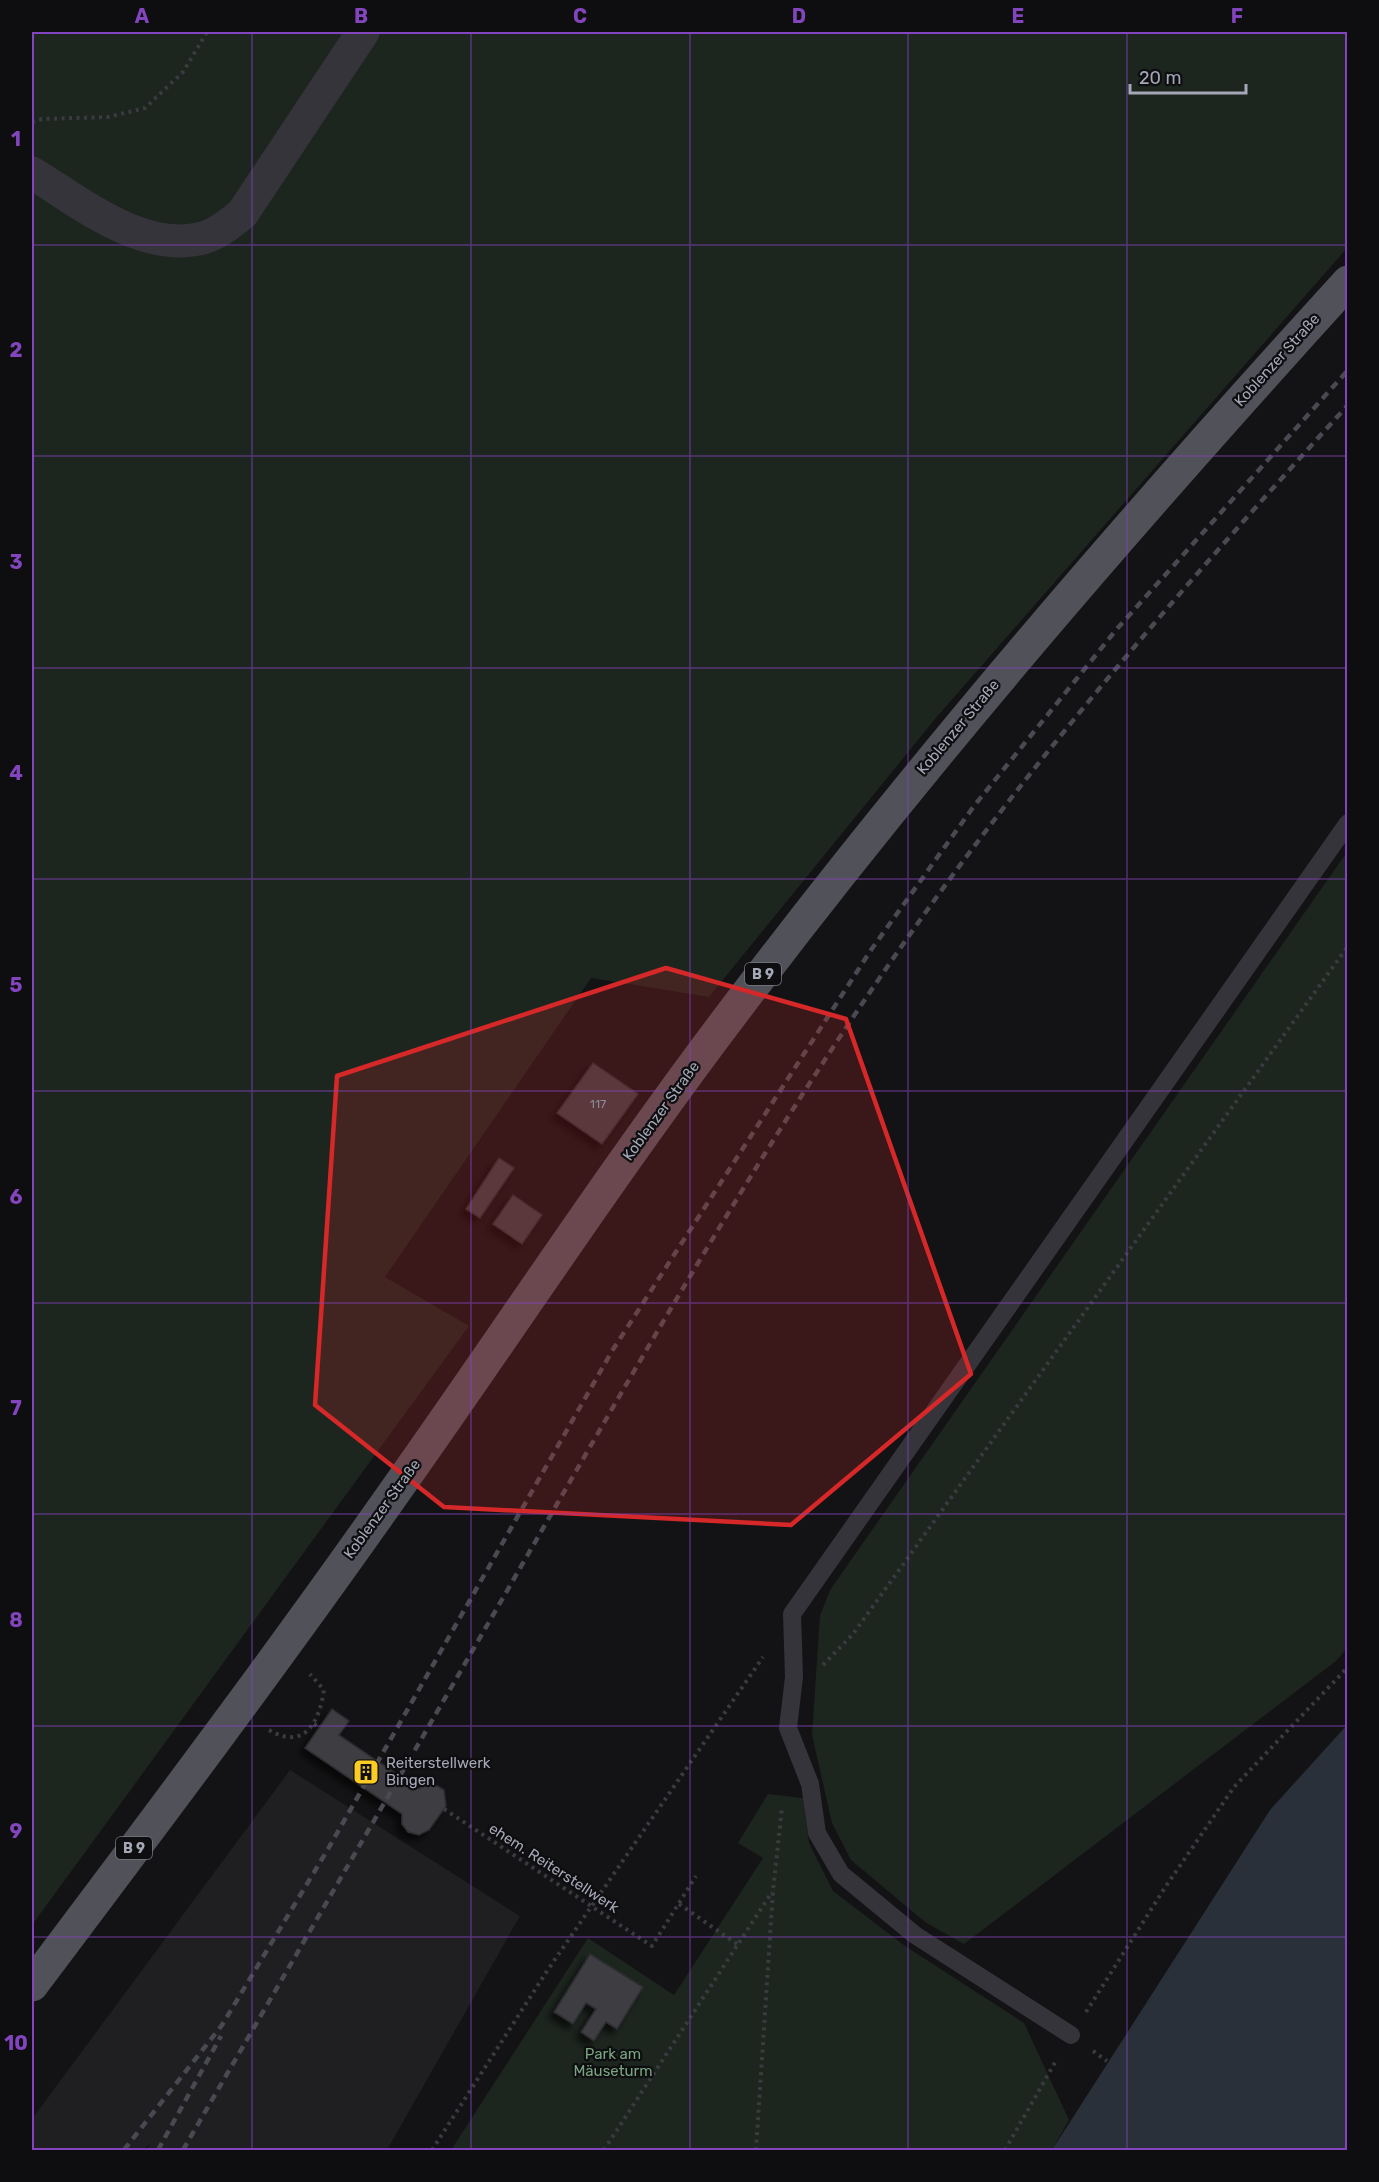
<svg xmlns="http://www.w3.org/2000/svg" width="1379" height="2182" font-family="Rubik,sans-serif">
<defs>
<filter id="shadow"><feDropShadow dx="-5.5" dy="5.5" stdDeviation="3" flood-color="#0009"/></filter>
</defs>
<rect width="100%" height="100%" fill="#131315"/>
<path fill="#1f1f22" d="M290 1770 520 1916 387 2150H147L150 2143 144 2150H32V2119Z"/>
<path fill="#1d251f" d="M32 32H1347V248L935 719 709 997 591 978 385 1277 469 1326 32 1925Z
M1347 852V1648L1336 1661 964 1944 925 1922 851 1860 832 1823 812 1735 820 1616 830 1590Z
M768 1794 803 1798 809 1843 833 1891 905 1946 1024 2023 1069 2120 1052 2150H451L588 1938 674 1995 763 1858 738 1843Z"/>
<path fill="#29303a" d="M1347 1725V2150H1052L1270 1810Z"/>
<path fill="#3d3d42" stroke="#2d2d31" stroke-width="1.5" filter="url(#shadow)" d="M593 1063 638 1094 602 1144 557 1113Z
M499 1158 514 1168 480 1218 466 1209Z
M513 1195 542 1215 522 1244 493 1224Z
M332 1709 349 1721 339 1735 419 1789 423 1785 434 1784 444 1790 446 1806 429 1830 419 1835 408 1832 402 1824V1814L305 1748Z
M590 1954 643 1987 617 2029 606 2022 594 2041 581 2032 596 2009 586 2003 573 2024 554 2012Z"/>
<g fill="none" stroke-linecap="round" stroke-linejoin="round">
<path stroke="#3a3b41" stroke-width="4" stroke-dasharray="3 4.5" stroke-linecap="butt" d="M32 122 42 119 108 117 145 108 183 72 207 32
M823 1665 853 1634 1348 946
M314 1724 319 1727
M269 1730C305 1751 319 1722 324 1690L310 1674
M679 1904 737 1944
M638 1937 652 1946 696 1876
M1086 2012 1166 1886 1234 1787 1348 1667
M1093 2051 1107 2061
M432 2150 547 1971 763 1657
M604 2150 772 1892
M756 2150 773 1891 782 1807
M1005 2150 1057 2059"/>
<path stroke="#34343a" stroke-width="18" d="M1071 2035 915 1935 841 1874 817 1833 810 1784 788 1728 794 1677 792 1614 1348 823"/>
<path stroke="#34343a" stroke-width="33" d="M32 173C80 202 142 254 203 238 218 234 230 223 242 214L363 32"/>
<path stroke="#505159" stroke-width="33" d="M32 1985C153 1824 275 1662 391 1497 506 1335 614 1169 734 1011 926 757 1134 517 1348 282"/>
<path stroke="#494a51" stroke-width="4.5" stroke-dasharray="8 6" stroke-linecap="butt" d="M124 2150 222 2025 328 1849 612 1351 871 950 974 806 1116 630 1348 370
M158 2150 221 2036
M183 2150C301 1946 420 1742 538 1537 651 1341 763 1146 892 960 1028 763 1187 582 1348 405"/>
<path stroke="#3a3b41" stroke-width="4" stroke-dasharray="3 4.5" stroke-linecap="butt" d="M444 1809 638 1937"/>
</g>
<path fill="#d62828" fill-opacity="0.2" stroke="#d62828" stroke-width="4.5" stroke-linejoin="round" d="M666 968 846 1019 971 1374 791 1525 444 1507 315 1405 337 1076Z"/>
<path fill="none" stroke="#8345bd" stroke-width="1.5" stroke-opacity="0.55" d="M252 32V2150M471 32V2150M690 32V2150M908 32V2150M1127 32V2150M32 245H1348M32 456H1348M32 668H1348M32 879H1348M32 1091H1348M32 1303H1348M32 1514H1348M32 1726H1348M32 1937H1348"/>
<defs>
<g id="building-square" transform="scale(1.35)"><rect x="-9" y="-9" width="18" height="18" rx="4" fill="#fdcc23" stroke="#0e0e10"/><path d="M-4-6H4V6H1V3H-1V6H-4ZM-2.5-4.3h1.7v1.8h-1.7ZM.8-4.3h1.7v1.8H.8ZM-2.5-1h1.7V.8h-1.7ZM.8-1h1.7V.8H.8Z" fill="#111"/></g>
</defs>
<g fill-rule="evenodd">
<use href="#building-square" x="366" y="1772"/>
</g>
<g text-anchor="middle" stroke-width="4.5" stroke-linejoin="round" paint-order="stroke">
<g font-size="12" fill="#8a8c99">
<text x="598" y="1108">117</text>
</g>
<g fill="#0e0e10" stroke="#777984" stroke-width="1.5">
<rect x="745" y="963" width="36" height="22" rx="4.5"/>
<rect x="116" y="1837" width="36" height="22" rx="4.5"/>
</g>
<g font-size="14" font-weight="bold" fill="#a4a7b6">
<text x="763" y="979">B 9</text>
<text x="134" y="1853">B 9</text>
</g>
<g font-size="15" fill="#a4a7b6" stroke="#0e0e10">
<text transform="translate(1277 360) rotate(-48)" y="5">Koblenzer Straße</text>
<text transform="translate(958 727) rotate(-50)" y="5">Koblenzer Straße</text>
<text transform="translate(661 1111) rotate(-54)" y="5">Koblenzer Straße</text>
<text transform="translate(382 1509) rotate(-54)" y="5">Koblenzer Straße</text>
<text transform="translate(554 1868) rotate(33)" y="5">ehem. Reiterstellwerk</text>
</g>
<g font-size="15" fill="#a4a7b6" stroke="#0e0e10" text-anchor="start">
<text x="386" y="1768">Reiterstellwerk<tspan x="386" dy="17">Bingen</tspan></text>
</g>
<g font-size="15" fill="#79a381" stroke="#0e0e10">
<text x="613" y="2059">Park am<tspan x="613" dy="17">Mäuseturm</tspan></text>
</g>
</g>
<rect width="1379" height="2182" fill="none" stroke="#0e0e10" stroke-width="66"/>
<path d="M1130 84v9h116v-9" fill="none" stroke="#a4a7b6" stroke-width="3"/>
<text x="1139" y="84" font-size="18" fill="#a4a7b6" stroke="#0e0e10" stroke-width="4.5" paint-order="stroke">20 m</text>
<rect x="33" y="33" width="1313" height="2116" fill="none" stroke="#8345bd" stroke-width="2"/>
<g font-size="20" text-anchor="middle" font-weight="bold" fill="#8345bd">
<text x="142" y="23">A</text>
<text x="361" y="23">B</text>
<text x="580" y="23">C</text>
<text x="799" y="23">D</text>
<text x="1018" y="23">E</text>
<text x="1237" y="23">F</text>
<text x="16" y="146">1</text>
<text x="16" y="357">2</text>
<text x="16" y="569">3</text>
<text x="16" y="780">4</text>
<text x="16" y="992">5</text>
<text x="16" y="1204">6</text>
<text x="16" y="1415">7</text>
<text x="16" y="1627">8</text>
<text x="16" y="1838">9</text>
<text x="16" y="2050">10</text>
</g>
</svg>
